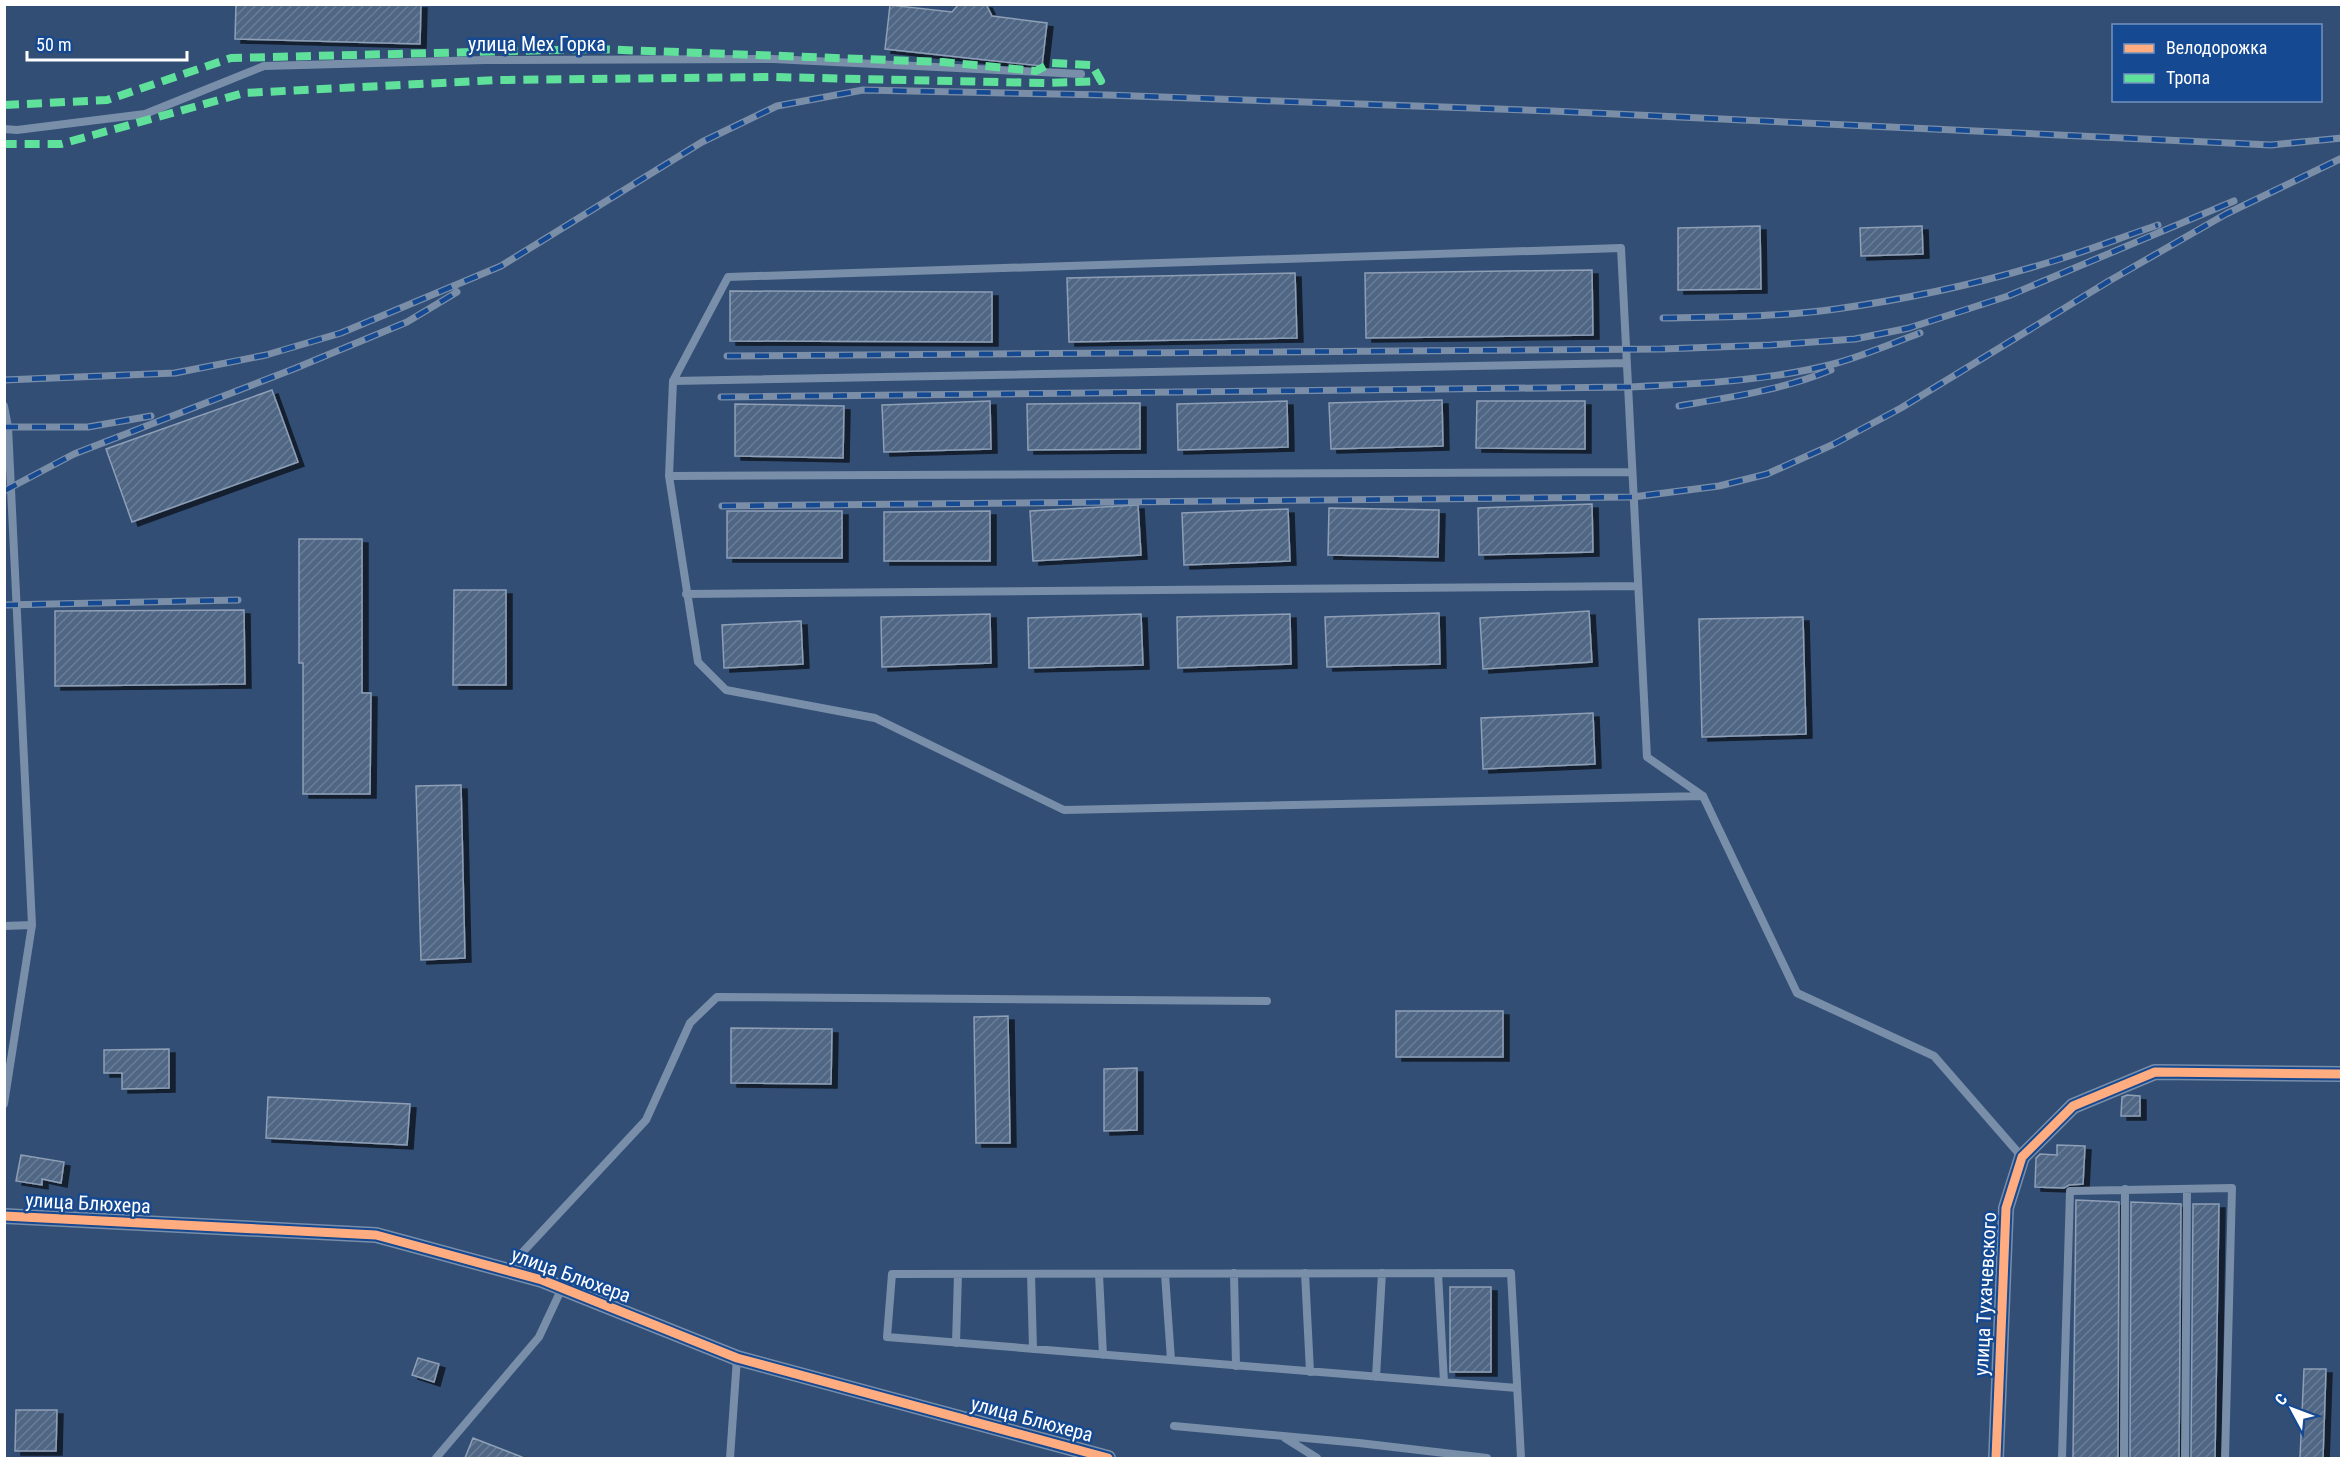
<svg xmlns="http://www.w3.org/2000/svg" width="2346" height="1463" font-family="'Roboto Condensed',sans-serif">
<defs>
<pattern id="building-hatch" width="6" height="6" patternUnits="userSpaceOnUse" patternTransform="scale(1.5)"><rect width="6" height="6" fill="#4f6684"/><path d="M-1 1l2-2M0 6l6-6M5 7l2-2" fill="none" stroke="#697d96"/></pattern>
<filter id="shadow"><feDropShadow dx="6" dy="4" stdDeviation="0" flood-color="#0009"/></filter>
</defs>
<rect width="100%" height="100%" fill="#324e75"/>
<path fill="url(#building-hatch)" stroke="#8e9fb6" stroke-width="1.5" filter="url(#shadow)" d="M236 4H421L420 44 235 39Z
M959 4H986L992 16 1047 23 1042 66 885 49 890 5 952 12Z
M1760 226 1761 289 1678 290V228Z
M1922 226 1923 254 1861 256 1860 228Z
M1592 270 1593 335 1366 338 1365 273Z
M1295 273 1297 338 1069 342 1067 278Z
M730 291 992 292V342L730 341Z
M272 390 298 462 132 522 106 449Z
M1442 400 1443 446 1331 449 1329 403Z
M990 401 991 449 884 452 882 405Z
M1287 401 1288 447 1178 450 1177 404Z
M1477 401H1585V449L1476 448Z
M1140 403V449L1028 450 1027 404Z
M735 404 844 406 843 458 735 456Z
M1592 504 1593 552 1479 555 1478 508Z
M1138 505 1141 555 1033 561 1030 511Z
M1329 508 1439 510 1438 557 1328 555Z
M1288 509 1290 561 1184 565 1182 513Z
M727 511H842V558H727Z
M990 511V561H884V512Z
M299 539H362V693H371L370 794H303V663H299Z
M454 590H506V685H453Z
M244 610 245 684 55 686V611Z
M1589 611 1592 662 1483 669 1480 618Z
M1439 613 1440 664 1327 667 1325 617Z
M990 614 991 663 882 667 881 617Z
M1141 614 1143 665 1029 668 1028 618Z
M1290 614 1291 664 1178 668 1177 617Z
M1803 617 1806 734 1702 737 1699 619Z
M801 621 803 664 724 668 722 625Z
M1593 713 1595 764 1483 769 1481 718Z
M461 785 465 958 421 960 416 786Z
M1396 1011H1503V1057H1396Z
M1008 1016 1010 1143H976L974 1017Z
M731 1028 832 1029 831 1084 731 1083Z
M169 1049V1088L122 1089V1073H104V1050Z
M1137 1068V1130L1104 1131V1069Z
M2127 1095 2140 1096V1116H2121L2122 1097Z
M268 1097 410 1104 407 1145 266 1138Z
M2057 1145 2085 1146 2083 1184 2069 1185 2064 1188 2035 1187 2036 1158 2040 1154 2057 1155Z
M21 1155 64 1162 61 1183 42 1179V1185L16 1181Z
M2076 1200 2119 1202 2118 1458H2073Z
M2131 1202 2181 1204 2179 1458H2130Z
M2193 1204H2219L2215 1458H2191Z
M1450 1287H1491V1372H1450Z
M418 1358 439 1364 434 1382 412 1375Z
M2304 1369H2326L2323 1458H2300Z
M16 1410H57L56 1451H15Z
M473 1438 522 1457V1458H465Z"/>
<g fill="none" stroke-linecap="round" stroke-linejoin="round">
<path stroke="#798ea8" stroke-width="8" d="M4 129 17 130 145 114 264 66 485 60 773 59 1081 74
M673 381 1627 363
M4 406 8 427 32 925 4 1104
M669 476 1632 472
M686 594 1638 586
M1703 796 1064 810 875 718 726 690 698 662 669 476 673 381 728 277 1621 248 1647 757 1703 796 1797 993 1934 1056 2022 1157
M4 926 32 925
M506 1270 646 1120 690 1023 717 997 1267 1001
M1234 1273 1236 1366
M1305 1273 1310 1372
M1438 1273 1444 1382
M1031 1274 1033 1349
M1099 1274 1103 1355
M1165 1274 1171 1360
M956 1343 958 1274
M1376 1377 1382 1273
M1517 1388 887 1337 892 1274 1511 1273 1521 1458
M1174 1426 1359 1443 1487 1458
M1285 1438 1317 1458
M436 1458 539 1337 562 1288
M730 1458 737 1358
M2062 1458 2070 1191 2232 1188 2225 1458
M2124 1458 2125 1189
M2185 1458 2187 1189"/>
<path stroke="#798ea8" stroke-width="16" d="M4 1216 376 1235 542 1280 737 1358 1108 1458
M1996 1458 2006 1208 2022 1157 2073 1106 2155 1072 2342 1074"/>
<g stroke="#7b8ea8" stroke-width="7">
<path id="rail" d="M1663 318C1721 317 1779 317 1836 309 1908 299 1981 283 2050 262 2087 251 2122 237 2158 225
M727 356 1662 349 1771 345 1855 339 1909 328 2008 296 2234 201
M4 380 175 373 266 355 341 333 501 266 702 142 777 106 863 90 1107 95 1552 111 2271 145 2342 138
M721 397 1628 387C1697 384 1770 381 1837 363 1865 355 1893 343 1920 333
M1679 406C1731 397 1782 390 1831 370
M4 427H88L151 416
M4 491 74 454 296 368 407 322 457 292
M722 506 1633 497 1719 486 1767 474 1834 444 1901 408 2109 281 2226 214 2342 158
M4 605 238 600"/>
</g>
<use href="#rail" stroke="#154992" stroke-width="4.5" stroke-dasharray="14" stroke-linecap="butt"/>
<path stroke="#60e19b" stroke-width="8" stroke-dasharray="15 8" stroke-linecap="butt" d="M4 105 107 100 231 58 596 49 943 62 1036 71 1051 63 1092 65 1101 81 1045 83 771 77 499 80 244 93 61 144H4"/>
<g stroke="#154992" stroke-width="13">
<path id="cycleway" d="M4 1216 376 1235 542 1280 737 1358 1108 1458
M1996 1458 2006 1208 2022 1157 2073 1106 2155 1072 2342 1074"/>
</g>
<use href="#cycleway" stroke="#ffac80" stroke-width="9"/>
</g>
<g text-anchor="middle" stroke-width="5" stroke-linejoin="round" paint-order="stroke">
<g font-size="20" fill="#fff" stroke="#154992">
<text x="537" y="51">улица Мех Горка</text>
<text transform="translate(88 1203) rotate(3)" y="7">улица Блюхера</text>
<text transform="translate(571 1275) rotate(20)" y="7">улица Блюхера</text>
<text transform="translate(1985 1294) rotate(-87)" y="7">улица Тухачевского</text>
<text transform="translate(1032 1419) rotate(15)" y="7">улица Блюхера</text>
</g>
</g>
<rect width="2346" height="1463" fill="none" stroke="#ffffff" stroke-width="12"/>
<rect x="2112" y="24" width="210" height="78" fill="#154992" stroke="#7392be" stroke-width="1.5"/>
<rect x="2124" y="44" width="30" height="9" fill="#ffac80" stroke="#7392be" stroke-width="1.5"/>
<text x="2166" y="54" font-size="18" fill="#ffffff">Велодорожка</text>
<rect x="2124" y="74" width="30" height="9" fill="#60e19b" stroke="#7392be" stroke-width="1.5"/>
<text x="2166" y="84" font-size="18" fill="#ffffff">Тропа</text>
<g transform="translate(2292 1409) rotate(311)" stroke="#154992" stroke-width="4.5" paint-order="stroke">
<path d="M0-4.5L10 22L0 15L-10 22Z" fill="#ffffff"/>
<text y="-9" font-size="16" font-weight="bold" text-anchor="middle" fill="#ffffff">С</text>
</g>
<path d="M27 51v9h160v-9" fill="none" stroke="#ffffff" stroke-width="3"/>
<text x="36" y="51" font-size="18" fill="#ffffff" stroke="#154992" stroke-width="4.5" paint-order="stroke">50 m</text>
</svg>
